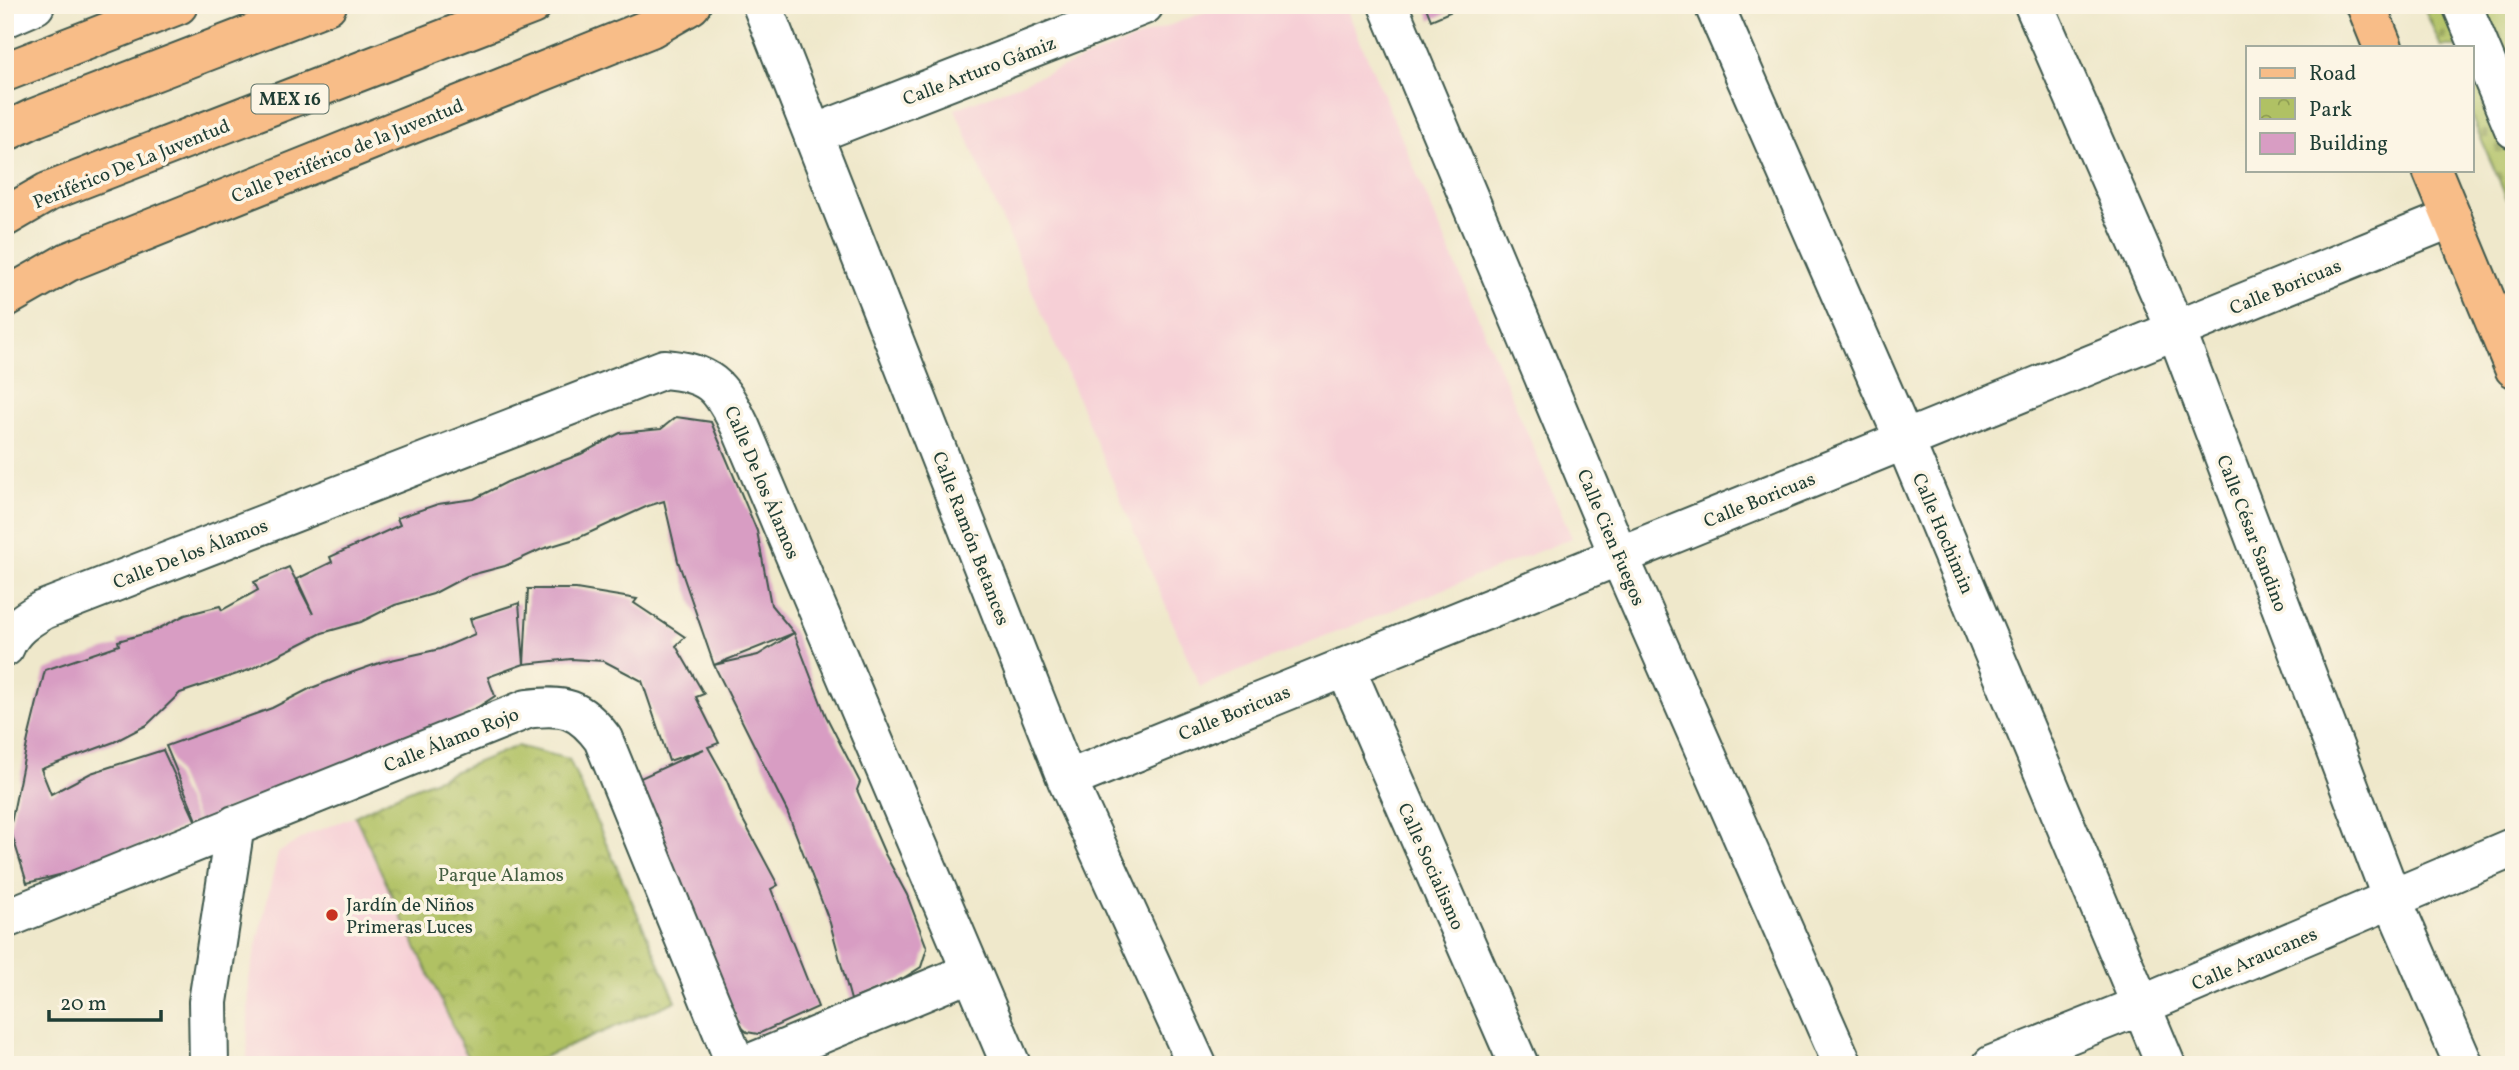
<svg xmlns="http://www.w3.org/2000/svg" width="2519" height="1070" font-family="Vollkorn,serif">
<defs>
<pattern id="cemetery-stones" width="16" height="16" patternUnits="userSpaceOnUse" patternTransform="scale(1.75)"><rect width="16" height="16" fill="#b0c164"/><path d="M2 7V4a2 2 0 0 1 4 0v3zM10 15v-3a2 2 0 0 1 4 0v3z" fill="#8f9e53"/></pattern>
<pattern id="park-crowns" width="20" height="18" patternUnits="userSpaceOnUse" patternTransform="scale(1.75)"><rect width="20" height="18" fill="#b0c164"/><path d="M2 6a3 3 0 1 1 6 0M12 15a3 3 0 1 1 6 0" fill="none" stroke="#8f9e53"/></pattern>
</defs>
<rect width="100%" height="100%" fill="#fcf5e5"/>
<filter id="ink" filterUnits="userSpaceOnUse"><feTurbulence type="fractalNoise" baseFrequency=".0143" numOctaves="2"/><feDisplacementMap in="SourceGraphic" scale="14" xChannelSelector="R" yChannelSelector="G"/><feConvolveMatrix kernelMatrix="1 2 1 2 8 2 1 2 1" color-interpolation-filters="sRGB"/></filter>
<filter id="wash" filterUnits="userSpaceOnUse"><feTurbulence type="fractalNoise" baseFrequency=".00686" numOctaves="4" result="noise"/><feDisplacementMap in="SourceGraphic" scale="28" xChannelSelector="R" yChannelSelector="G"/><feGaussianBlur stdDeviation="1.57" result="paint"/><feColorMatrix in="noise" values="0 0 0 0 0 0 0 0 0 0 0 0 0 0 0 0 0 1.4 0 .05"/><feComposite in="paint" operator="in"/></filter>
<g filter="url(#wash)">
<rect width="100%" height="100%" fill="#efe8cb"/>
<path fill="#f6cfd6" d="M1222 5H1345L1572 538 1200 687 955 109Z
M355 816 471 1065H247L249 978 278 853 309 834Z"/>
<path fill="url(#cemetery-stones)" stroke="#687f4c" stroke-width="2" d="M2423 5H2514V215L2472 118V47H2441Z"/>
<path fill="url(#park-crowns)" stroke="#687f4c" stroke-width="2" d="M517 746 569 759 676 1001 525 1065H471L355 816 397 795Z"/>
<g id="blocks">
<path fill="#d89dc3" d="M1425 5H1466L1431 20Z
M676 417 711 422 757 531 771 605 794 633 714 665 678 561 664 501 648 506 578 538 542 549 505 566 467 576 433 594 395 605 361 622 322 633 249 670 180 693 147 725 114 742 41 769 51 794 91 773 163 750 196 822 83 869 27 883 10 828 28 739 45 670 119 645 118 641 154 631 185 615 220 606 222 610 258 590 254 582 289 567 313 614 297 579 332 562 330 557 400 525 397 518 438 504 474 499 507 482 581 454 620 433 661 429Z
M528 589H576L637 599 634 603 685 637 676 646 704 694 696 697 719 743 708 747 727 781 742 818 778 885 771 889 818 1007 758 1034 747 1032 739 1025 634 781 704 749 669 761 642 681 604 661 571 659 524 664 488 677 495 696 455 722 456 729 413 734 265 798 231 807 199 825 166 746 272 708 309 689 345 675 382 662 440 649 475 634 470 619 519 603 524 664Z
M794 633 826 716 860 782 857 790 885 854 907 895 927 948 921 967 902 979 851 1000 830 923 787 811 714 665 758 655Z"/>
</g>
</g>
<g filter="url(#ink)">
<use href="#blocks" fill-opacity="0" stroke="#3e574b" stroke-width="2"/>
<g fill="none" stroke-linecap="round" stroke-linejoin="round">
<g stroke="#3e574b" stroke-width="42">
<path id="minor" d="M762 5 1067 780 1197 1065
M1388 5 1619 556 1843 1065
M1714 5 1904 439 2166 1065
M2034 5 2176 330 2392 899 2464 1065
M2462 5 2514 129
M5 18 35 5
M814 134 1144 5
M5 647C12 629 26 620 43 610L664 369C710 373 720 385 740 426L1011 1065
M1345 667 1519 1065
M1067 780 2452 218
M5 919 527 709C564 704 580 708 603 739L736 1065
M209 1065 208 1002 235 825
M746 1065 971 972
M1992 1065 2142 1005 2514 847"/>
</g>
<g stroke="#3e574b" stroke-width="42">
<path id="major" d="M2366 5 2383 47
M5 72 178 5
M2432 170 2514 368
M5 298 68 262 651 28 691 5"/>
</g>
<g stroke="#3e574b" stroke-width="42">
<path id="highway" d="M5 132 34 118 327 5
M5 217 48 192 532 5"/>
</g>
<use href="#minor" stroke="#fff" stroke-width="38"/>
<use href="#major" stroke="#f8bd88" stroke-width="38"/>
<use href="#highway" stroke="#f8bd88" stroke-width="38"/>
</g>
</g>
<circle fill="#c8321e" stroke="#fcf5e5" stroke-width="2.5" cx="332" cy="915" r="7"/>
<g text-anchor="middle" stroke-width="7" stroke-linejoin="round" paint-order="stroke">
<rect fill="#fcf5e5" stroke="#617469" stroke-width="2" x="251.5" y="84.5" width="77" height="29" rx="5"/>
<g font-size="18" font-weight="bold" fill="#1f3d34">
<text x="290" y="105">MEX 16</text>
</g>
<g font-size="19" fill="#1f3d34" stroke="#fcf5e5">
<text transform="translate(979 70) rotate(-21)" y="7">Calle Arturo Gámiz</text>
<text transform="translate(347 150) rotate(-22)" y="7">Calle Periférico de la Juventud</text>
<text transform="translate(131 163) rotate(-22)" y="7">Periférico De La Juventud</text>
<text transform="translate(2285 286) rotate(-22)" y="7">Calle Boricuas</text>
<text transform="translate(763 482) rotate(67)" y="7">Calle De los Álamos</text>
<text transform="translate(1759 499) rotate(-22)" y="7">Calle Boricuas</text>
<text transform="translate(1944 533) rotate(67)" y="7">Calle Hochimin</text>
<text transform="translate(2253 533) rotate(69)" y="7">Calle César Sandino</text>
<text transform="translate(1612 537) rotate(67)" y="7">Calle Cien Fuegos</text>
<text transform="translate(972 538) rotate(69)" y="7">Calle Ramón Betances</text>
<text transform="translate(190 553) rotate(-21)" y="7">Calle De los Álamos</text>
<text transform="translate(1234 712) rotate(-22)" y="7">Calle Boricuas</text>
<text transform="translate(451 739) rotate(-22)" y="7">Calle Álamo Rojo</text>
<text transform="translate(1432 866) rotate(66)" y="7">Calle Socialismo</text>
<text transform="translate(2254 958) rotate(-23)" y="7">Calle Araucanes</text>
</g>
<g font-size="19" fill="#435e40" stroke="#fcf5e5">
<text x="501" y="881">Parque Alamos</text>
</g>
<g font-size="19" fill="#1f3d34" stroke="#fcf5e5" text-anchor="start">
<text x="346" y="911">Jardín de Niños<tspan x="346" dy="22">Primeras Luces</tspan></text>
</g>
</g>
<rect width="2519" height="1070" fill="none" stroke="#fcf5e5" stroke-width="28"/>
<rect x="2246" y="46" width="228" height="126" fill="#fcf5e5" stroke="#a4ab9e" stroke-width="2"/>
<rect x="2260" y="68" width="35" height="10" fill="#f8bd88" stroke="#a4ab9e" stroke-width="2"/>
<text x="2309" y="80" font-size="21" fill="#1f3d34">Road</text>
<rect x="2260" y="98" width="35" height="21" fill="url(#park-crowns)" stroke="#a4ab9e" stroke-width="2"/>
<text x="2309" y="116" font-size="21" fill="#1f3d34">Park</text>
<rect x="2260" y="133" width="35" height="21" fill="#d89dc3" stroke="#a4ab9e" stroke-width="2"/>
<text x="2309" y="150" font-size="21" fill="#1f3d34">Building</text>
<path d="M49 1010v10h112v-10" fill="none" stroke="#1f3d34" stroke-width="3.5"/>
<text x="60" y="1010" font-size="21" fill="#1f3d34" stroke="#fcf5e5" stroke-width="5" paint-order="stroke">20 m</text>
</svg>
